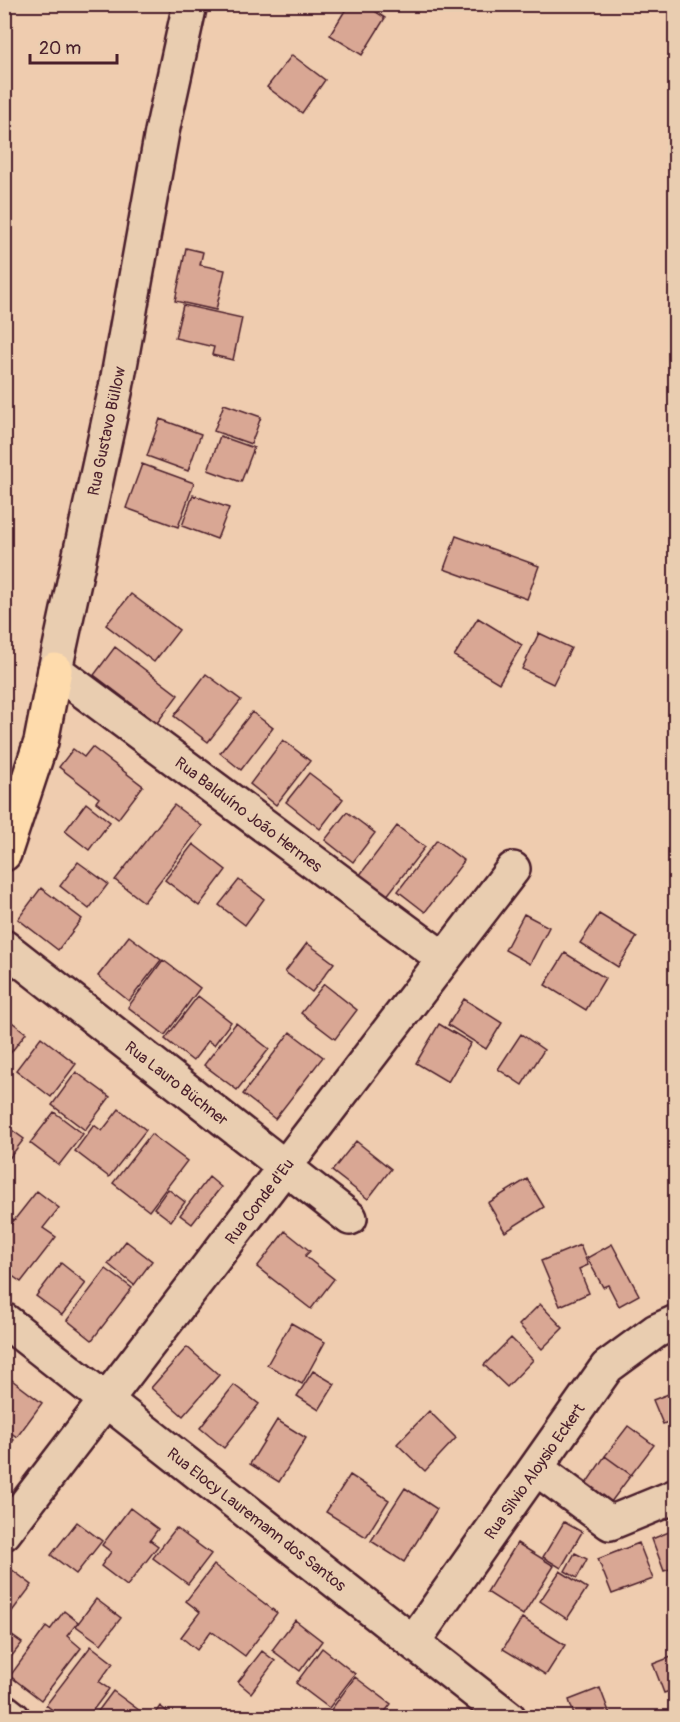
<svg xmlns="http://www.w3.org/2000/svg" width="680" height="1722" font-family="Pangolin,sans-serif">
<rect width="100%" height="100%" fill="#efccaf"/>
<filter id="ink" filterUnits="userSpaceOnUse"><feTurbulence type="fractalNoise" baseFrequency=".0167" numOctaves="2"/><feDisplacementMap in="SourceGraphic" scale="12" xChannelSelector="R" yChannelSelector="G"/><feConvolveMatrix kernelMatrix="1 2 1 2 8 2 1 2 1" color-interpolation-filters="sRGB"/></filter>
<g filter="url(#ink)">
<path fill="#d9a794" stroke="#4a1f2b" stroke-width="1.5" d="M349 4H364L385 18 362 55 330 35Z
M292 55 325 80 302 113 267 87Z
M186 248 203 252 200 265 225 270 216 310 175 301Z
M183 305 242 318 233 360 212 355 214 347 175 338Z
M224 404 261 417 251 444 214 431Z
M160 419 201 434 188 471 147 456Z
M220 436 254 448 241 482 208 470Z
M142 464 194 483 178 527 126 508Z
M193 495 229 508 217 539 182 526Z
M456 536 539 566 527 599 444 569Z
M131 594 179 630 154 662 106 625Z
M478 618 522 645 499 683 454 656Z
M539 633 571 648 553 684 522 669Z
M115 647 178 695 157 723 94 675Z
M206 674 241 700 208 742 174 716Z
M252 712 273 728 241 770 220 753Z
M283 740 310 761 276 805 250 784Z
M92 747 143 786 118 819 96 802 99 798 59 767 73 749 84 757Z
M309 773 343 799 320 829 286 802Z
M86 803 110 822 89 850 65 831Z
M174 805 202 826 144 902 115 880Z
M347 812 375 833 353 862 325 840Z
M397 826 425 847 386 897 359 876Z
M437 840 464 861 425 912 398 891Z
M193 844 226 870 199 906 165 880Z
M78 862 108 884 89 909 60 886Z
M239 880 264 899 245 925 219 905Z
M41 888 82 919 58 950 18 919Z
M524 914 549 927 530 964 505 950Z
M599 914 637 937 618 967 580 943Z
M129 936 161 960 129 1001 98 976Z
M307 943 334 963 312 992 285 972Z
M565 953 605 978 586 1010 545 985Z
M163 960 200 988 165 1035 128 1007Z
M324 984 357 1010 335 1039 301 1013Z
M198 996 231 1022 214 1045 208 1041 193 1061 165 1039Z
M464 999 502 1023 486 1049 448 1025Z
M4 1016 26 1033 9 1055 4 1051Z
M236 1023 269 1049 237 1090 204 1065Z
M439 1024 471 1043 448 1082 416 1063Z
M290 1032 323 1057 275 1119 243 1094Z
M521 1034 544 1050 522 1085 498 1069Z
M41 1037 76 1064 51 1097 16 1070Z
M76 1072 110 1097 85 1130 52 1105Z
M119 1109 146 1130 109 1177 75 1151 94 1125 102 1131Z
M54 1112 83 1134 59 1165 30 1143Z
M9 1128 24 1139 4 1165V1135Z
M151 1134 187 1161 149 1211 113 1183Z
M356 1141 391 1169 368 1199 332 1171Z
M209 1177 221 1187 192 1224 180 1215Z
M527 1179 544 1207 505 1232 488 1203Z
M168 1189 185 1202 171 1221 154 1208Z
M37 1191 59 1208 43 1228 56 1237 21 1282 4 1270V1233Z
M4 1212 13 1219 4 1229Z
M285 1231 310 1251 305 1256 334 1279 311 1309 257 1267Z
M126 1241 152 1261 134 1285 108 1264Z
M612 1244 639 1295 619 1306 608 1285 603 1287 587 1258Z
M580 1245 588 1265 579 1269 589 1293 560 1306 541 1261Z
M61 1263 86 1283 62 1315 36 1296Z
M106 1269 132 1288 92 1340 67 1320Z
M540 1304 563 1328 542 1349 519 1325Z
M291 1323 325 1342 302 1384 267 1365Z
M511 1338 533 1360 507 1387 484 1365Z
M187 1347 219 1375 183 1416 151 1388Z
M313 1371 335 1384 319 1410 297 1396Z
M4 1374 42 1403 17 1437 4 1428Z
M234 1385 259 1404 224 1448 200 1428Z
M676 1391V1419L663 1424 653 1400Z
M429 1411 456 1438 425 1471 397 1444Z
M277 1420 306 1438 279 1482 250 1464Z
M628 1426 654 1445 631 1475 605 1456Z
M4 1432 14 1440 4 1453Z
M605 1456 631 1475 608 1506 583 1488Z
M350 1475 389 1500 366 1537 326 1512Z
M405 1488 437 1509 404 1562 371 1541Z
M130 1508 158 1529 150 1540 158 1546 127 1586 101 1566 111 1552 102 1545Z
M77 1522 102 1541 76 1574 51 1555Z
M564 1522 582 1532 561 1568 543 1557Z
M176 1528 211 1554 188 1584 153 1558Z
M676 1529V1567L664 1571 652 1539Z
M517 1543 554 1566 523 1615 487 1592Z
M639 1543 653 1579 612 1594 598 1559Z
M575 1553 587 1559 577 1578 565 1571Z
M214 1565 277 1613 245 1656 211 1631 197 1650 181 1637 200 1612 186 1601Z
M7 1566 32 1585 10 1614 4 1610V1570Z
M560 1571 587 1588 567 1619 540 1601Z
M96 1599 121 1618 101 1644 76 1626Z
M64 1611 78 1622 67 1636 81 1648 41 1700 10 1676 46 1627 50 1630Z
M522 1618 565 1645 546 1675 503 1649Z
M295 1620 322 1641 300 1671 272 1650Z
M4 1630 22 1643 4 1666Z
M91 1646 113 1663 99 1682 109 1689 87 1718H63L46 1705Z
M322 1648 355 1674 329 1708 296 1683Z
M262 1651 275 1661 251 1693 238 1682Z
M676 1655V1689L664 1693 653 1664Z
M355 1677 391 1704 380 1718H325Z
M600 1688 611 1717 575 1718 569 1700Z
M113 1691 140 1711 135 1718H93Z
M160 1706 175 1718H152Z"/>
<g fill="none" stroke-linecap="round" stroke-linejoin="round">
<g stroke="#4a1f2b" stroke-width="38">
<path id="minor" d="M190 4 162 132 116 388 55 670 444 959
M4 947 350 1218
M4 1320 509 1718
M536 1468 610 1523 676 1496
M4 1533 513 869
M413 1642 607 1367 656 1331 676 1322
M4 1711 13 1718"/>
</g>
<g stroke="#4a1f2b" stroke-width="38">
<path id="major" d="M4 854 41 742 55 670"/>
</g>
<use href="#minor" stroke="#e9cdb0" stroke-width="33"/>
<use href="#major" stroke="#fedbac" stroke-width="33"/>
</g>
</g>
<g text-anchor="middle" stroke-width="6" stroke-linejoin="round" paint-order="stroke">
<g font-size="16" fill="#4a1f2b" stroke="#e9cdb0">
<text transform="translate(106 431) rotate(-78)" y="6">Rua Gustavo Büllow</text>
<text transform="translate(249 814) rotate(37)" y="6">Rua Balduíno João Hermes</text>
<text transform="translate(177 1083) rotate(38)" y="6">Rua Lauro Büchner</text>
<text transform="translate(259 1201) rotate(-53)" y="6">Rua Conde d'Eu</text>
<text transform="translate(534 1471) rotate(-55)" y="6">Rua Silvio Aloysio Eckert</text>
<text transform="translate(257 1519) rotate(38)" y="6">Rua Elocy Lauremann dos Santos</text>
</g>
</g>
<rect width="680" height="1722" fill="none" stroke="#e9cdb0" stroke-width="24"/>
<rect x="12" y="12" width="656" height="1698" fill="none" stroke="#4a1f2b" stroke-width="2" filter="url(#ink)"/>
<path d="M30 54v9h87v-9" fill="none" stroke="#4a1f2b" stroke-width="3"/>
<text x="39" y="54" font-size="18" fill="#4a1f2b" stroke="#e9cdb0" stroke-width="4.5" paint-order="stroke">20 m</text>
</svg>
